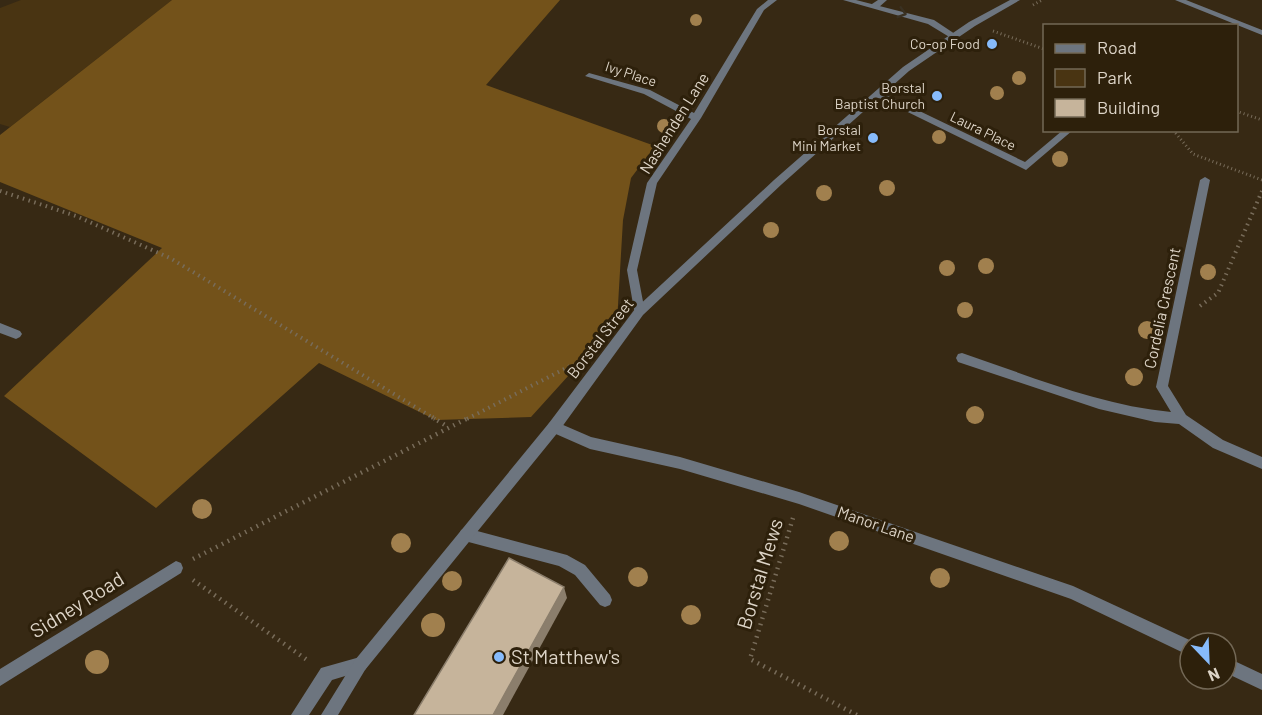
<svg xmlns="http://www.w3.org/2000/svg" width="1262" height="715" font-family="Barlow,sans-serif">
<rect width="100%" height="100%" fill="#372914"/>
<path fill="#493412" d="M21 0H172L10 127 0 124V8Z"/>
<path fill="#73521a" d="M172 0H560L486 85 655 146 631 178 623 220 617 322 531 417 436 420 319 363 156 508 4 396 162 248 0 182V135Z"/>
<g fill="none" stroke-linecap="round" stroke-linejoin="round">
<path stroke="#786c5a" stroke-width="3" stroke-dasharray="1 3" stroke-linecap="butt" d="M1033 5 1042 0
M993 31 1044 49
M1236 111 1262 120
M1173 130 1193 154 1262 180"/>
<path stroke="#786c5a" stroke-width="4" stroke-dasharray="1.5 4.5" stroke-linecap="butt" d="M0 191 76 216 170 258 435 419
M1200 306 1218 293 1262 191
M467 419 574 364"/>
<path stroke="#786c5a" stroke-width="4.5" stroke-dasharray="1.5 5" stroke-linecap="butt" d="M432 417 448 427
M793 518 750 659 857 715
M193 559 470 417
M193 580 310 662
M1207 636 1222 643"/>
<path fill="#6d757f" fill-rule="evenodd" d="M878 0H887L878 8H872V4Z
M466 528 567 555 585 565 610 595 612 600 610 605 605 607 600 605 575 575 559 566 461 540 459 535 461 530Z
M360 657 365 660 368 665 365 670 332 680 309 715H291L321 668Z"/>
<path fill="#6d757f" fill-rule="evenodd" d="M768 0H777L764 10 701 118 657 183 637 270 645 312 639 317 635 315 627 270 647 183 691 119 644 94 585 76 589 73 650 90 694 113 757 9Z
M843 0H856L934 20 958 36 951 38 928 24Z
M1175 0H1186L1262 30V35Z
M878 91 1025 162 1063 130H1073L1026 170 875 96V92Z
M1205 177 1210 180 1168 386 1186 415 1223 440 1262 457V469L1213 448 1179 424 1155 422 1099 409 958 362 956 358 958 354 962 353C1030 376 1099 405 1171 412L1156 387 1200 180Z
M0 323 20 331 22 334 20 337 16 339 0 333Z
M554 421 591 437 680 457 799 492 1073 586 1196 643H1190V656L1071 599 799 504 680 469 590 449 549 431 548 427 549 423Z
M176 561 181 563 183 568 181 573 0 686V669Z
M1226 657 1262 674V690L1226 673Z"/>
<path fill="#6d757f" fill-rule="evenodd" d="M1010 0H1020L975 26 909 71 782 184 643 315 559 431 365 670 338 715H321L355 660 549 423 635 309 774 180 903 67 969 22Z"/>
</g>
<g fill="#a1804e">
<circle cx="696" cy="20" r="6"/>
<circle cx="1019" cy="78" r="7"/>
<circle cx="997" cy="93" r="7"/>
<circle cx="664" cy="126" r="7"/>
<circle cx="939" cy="137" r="7"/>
<circle cx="1060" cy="159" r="8"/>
<circle cx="887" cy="188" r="8"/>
<circle cx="824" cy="193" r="8"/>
<circle cx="771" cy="230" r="8"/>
<circle cx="986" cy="266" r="8"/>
<circle cx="947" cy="268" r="8"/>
<circle cx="1208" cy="272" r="8"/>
<circle cx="965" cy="310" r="8"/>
<circle cx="1147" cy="330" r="9"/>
<circle cx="1134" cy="377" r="9"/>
<circle cx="975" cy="415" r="9"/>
<circle cx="202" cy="509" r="10"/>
<circle cx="839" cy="541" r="10"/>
<circle cx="401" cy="543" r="10"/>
<circle cx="638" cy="577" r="10"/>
<circle cx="940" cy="578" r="10"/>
<circle cx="452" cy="581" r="10"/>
<circle cx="691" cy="615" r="10"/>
<circle cx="433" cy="625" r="12"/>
<circle cx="97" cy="662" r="12"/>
</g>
<path fill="#8b7e6c" d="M564 587 567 598 503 715H493Z"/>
<path fill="#c6b49b" stroke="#8b7e6c" stroke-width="1.5" d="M509 558 564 587 493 715H414Z"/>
<defs><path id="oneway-chevron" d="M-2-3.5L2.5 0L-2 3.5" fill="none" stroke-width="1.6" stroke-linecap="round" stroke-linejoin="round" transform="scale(1.5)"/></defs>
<use stroke="#3a3122" href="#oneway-chevron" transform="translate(902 13) rotate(16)"/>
<g fill="#87bbfb" stroke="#2d200b" stroke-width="2">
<circle cx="992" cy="44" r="6"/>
<circle cx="937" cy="96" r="6"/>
<circle cx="873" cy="138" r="6"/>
<circle cx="499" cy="657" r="6"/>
</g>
<g text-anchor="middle" stroke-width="6" stroke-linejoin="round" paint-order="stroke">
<g font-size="14" fill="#ddd4c7" stroke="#2d200b" text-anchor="end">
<text x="980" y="49">Co-op Food</text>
<text x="925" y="93">Borstal<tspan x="925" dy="16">Baptist Church</tspan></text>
<text x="861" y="135">Borstal<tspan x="861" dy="16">Mini Market</tspan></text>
</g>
<g font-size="14" fill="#ddd4c7" stroke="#2d200b">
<text transform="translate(631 74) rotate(18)" y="5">Ivy Place</text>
<text transform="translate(983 131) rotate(26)" y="5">Laura Place</text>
</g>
<g font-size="16" fill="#ddd4c7" stroke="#2d200b">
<text transform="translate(674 123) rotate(-58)" y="6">Nashenden Lane</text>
<text transform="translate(1162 308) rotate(-78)" y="6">Cordelia Crescent</text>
<text transform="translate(600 338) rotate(-52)" y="6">Borstal Street</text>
<text transform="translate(876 524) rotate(19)" y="6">Manor Lane</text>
</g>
<g font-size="20" fill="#ddd4c7" stroke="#2d200b">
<text transform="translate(760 574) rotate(-73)" y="7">Borstal Mews</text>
<text transform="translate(77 605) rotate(-32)" y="7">Sidney Road</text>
</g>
<g font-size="20" fill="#ddd4c7" stroke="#2d200b" text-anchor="start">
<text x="511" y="664">St Matthew's</text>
</g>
</g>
<rect x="1043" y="24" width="195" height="108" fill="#2d200b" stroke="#736856" stroke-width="1.5"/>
<rect x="1055" y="44" width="30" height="9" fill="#6d757f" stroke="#736856" stroke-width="1.5"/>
<text x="1097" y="54" font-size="18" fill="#ddd4c7">Road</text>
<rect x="1055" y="69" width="30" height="18" fill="#493412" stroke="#736856" stroke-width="1.5"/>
<text x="1097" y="84" font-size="18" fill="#ddd4c7">Park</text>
<rect x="1055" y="99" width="30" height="18" fill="#c6b49b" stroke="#736856" stroke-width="1.5"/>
<text x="1097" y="114" font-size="18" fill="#ddd4c7">Building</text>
<g transform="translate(1208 661) rotate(157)"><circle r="28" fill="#2d200b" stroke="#736856" stroke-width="1.5"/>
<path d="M0-4.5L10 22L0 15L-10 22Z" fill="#87bbfb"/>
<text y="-9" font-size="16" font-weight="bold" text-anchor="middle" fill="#ddd4c7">N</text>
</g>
</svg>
